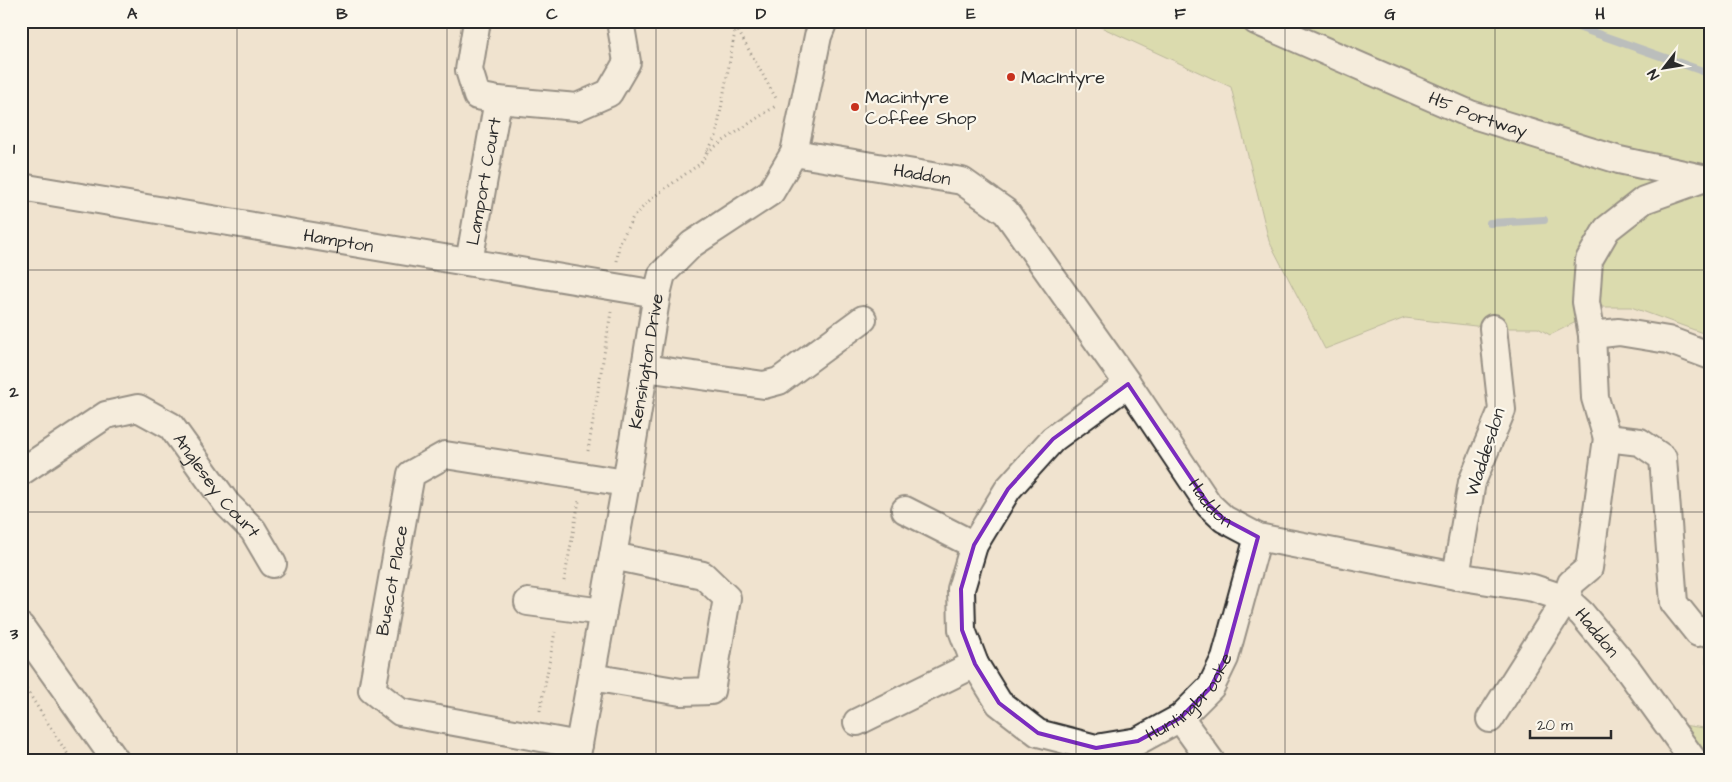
<svg xmlns="http://www.w3.org/2000/svg" width="1732" height="782" font-family="'Architects Daughter',sans-serif">
<rect width="100%" height="100%" fill="#f0e3cf"/>
<filter id="ink" filterUnits="userSpaceOnUse"><feTurbulence type="fractalNoise" baseFrequency=".02" numOctaves="2"/><feDisplacementMap in="SourceGraphic" scale="10" xChannelSelector="R" yChannelSelector="G"/><feConvolveMatrix kernelMatrix="1 2 1 2 8 2 1 2 1" color-interpolation-filters="sRGB"/></filter>
<g filter="url(#ink)">
<path fill="#c2d185" stroke="#767e58" d="M1088 21H1711V336L1631 307H1595L1576 322 1550 335 1538 328H1493L1405 318 1325 349 1269 241 1231 87Z
M1668 723 1711 729V761H1694Z"/>
<g fill="none" stroke-linecap="round" stroke-linejoin="round">
<path stroke="#7a90a5" stroke-width="8" d="M1561 21 1711 74
M1490 223 1544 220"/>
</g>
<path fill="#d8b48a" stroke="#2b2b2b" d="M1708 611H1711V664H1706Z"/>
<g fill="none" stroke-linecap="round" stroke-linejoin="round">
<g stroke="#2b2b2b" stroke-width="30">
<g id="minor">
<path d="M477 21 469 70 477 96 498 100 577 107 609 93 627 62 620 21"/>
<path id="s1" d="M1256 21 1470 114 1619 160 1711 180"/>
<path id="s2" d="M794 153 962 181 1006 212 1128 384 1209 505 1224 519 1258 537 1456 576 1533 588 1566 599 1582 614 1629 671 1694 761"/>
<path d="M1705 178 1644 200 1607 229 1589 260 1586 302 1592 335 1619 332 1668 340 1711 356"/>
<path id="s3" d="M21 187 657 294"/>
<path id="s4" d="M469 262 498 100"/>
<path d="M1592 335 1595 398 1607 438 1640 442 1663 458 1674 603 1698 633"/>
<path d="M645 368 764 385 779 381 863 319"/>
<path id="s5" d="M1128 384 1053 439 1008 489 974 545 961 589 962 630 975 664 999 703 1038 733 1096 748 1138 741 1180 718 1211 687 1225 658 1258 537"/>
<path id="s6" d="M21 472 106 415 138 408 171 426 227 504 253 530 273 564"/>
<path d="M905 510 974 545"/>
<path d="M1456 576 1472 482 1502 410 1493 328"/>
<path d="M528 602 603 612"/>
<path d="M21 627 116 761"/>
<path d="M591 677 681 692 711 691 727 598 703 575 613 556"/>
<path d="M1180 718 1211 761"/>
<path d="M1490 719 1566 599 1571 583 1589 568 1607 438"/>
<path d="M857 722 975 664"/>
<path id="s7" d="M579 745 400 712 372 690 411 474 445 455 626 483"/>
<path id="s8" d="M576 761 626 483 657 294 662 274 692 244 771 192 794 153 818 36 824 21"/>
</g>
</g>
<path stroke="#2b2b2b" stroke-width="3" stroke-dasharray="1 4" stroke-linecap="butt" d="M736 27 777 100
M707 152 777 105
M617 261 619 244 633 217 652 198 701 163 716 136 737 21
M588 451 611 312
M564 581 579 501
M21 681 72 761
M540 711 555 632"/>
<use href="#minor" stroke="#fbf7ec" stroke-width="26"/>
</g>
</g>
<path d="M0 0H1732V782H0ZM1128 384 1209 505 1224 519 1258 537 1225 658 1211 687 1180 718 1138 741 1096 748 1038 733 999 703 975 664 962 630 961 589 974 545 1008 489 1053 439Z" fill="#f0e3cf" fill-opacity=".55" fill-rule="evenodd"/>
<path fill="none" stroke="#7b2cbf" stroke-width="4" stroke-linejoin="round" d="M1128 384 1209 505 1224 519 1258 537 1225 658 1211 687 1180 718 1138 741 1096 748 1038 733 999 703 975 664 962 630 961 589 974 545 1008 489 1053 439Z"/>
<path fill="none" stroke="#2b2b2b" stroke-width="1" stroke-opacity="0.55" d="M237 21V761M447 21V761M656 21V761M866 21V761M1076 21V761M1285 21V761M1495 21V761M21 270H1711M21 512H1711"/>
<g fill="#c8321e" stroke="#fbf7ec" stroke-width="2">
<circle cx="1011" cy="77" r="5"/>
<circle cx="855" cy="107" r="5"/>
</g>
<g text-anchor="middle" stroke-width="4.5" stroke-linejoin="round" paint-order="stroke">
<g font-size="18" fill="#2b2b2b" stroke="#fbf7ec" text-anchor="start">
<text x="1021" y="83">MacIntyre</text>
<text x="865" y="103">Macintyre<tspan x="865" dy="21">Coffee Shop</tspan></text>
</g>
<g font-size="18" fill="#2b2b2b" stroke="#fbf7ec">
<text dy="6" stroke="none"><textPath href="#s1" startOffset="241">H5 Portway</textPath></text>
<text dy="6" stroke="none"><textPath href="#s2" startOffset="130">Haddon</textPath></text>
<text dy="6" stroke="none"><textPath href="#s4" startOffset="82">Lamport Court</textPath></text>
<text dy="6" stroke="none"><textPath href="#s3" startOffset="322">Hampton</textPath></text>
<text dy="6" stroke="none"><textPath href="#s8" startOffset="406">Kensington Drive</textPath></text>
<text transform="translate(1485 452) rotate(-72)" y="6">Waddesdon</text>
<text dy="6" stroke="none"><textPath href="#s6" startOffset="248">Anglesey Court</textPath></text>
<text dy="6" stroke="none"><textPath href="#s2" startOffset="580">Haddon</textPath></text>
<text dy="6" stroke="none"><textPath href="#s7" startOffset="329">Buscot Place</textPath></text>
<text dy="6" stroke="none"><textPath href="#s2" startOffset="1000">Haddon</textPath></text>
<text dy="6" stroke="none"><textPath href="#s5" startOffset="616">Huntingbrooke</textPath></text>
</g>
</g>
<rect width="1732" height="782" fill="none" stroke="#fbf7ec" stroke-width="55"/>
<g transform="translate(1664 68) rotate(239)" stroke="#fbf7ec" stroke-width="4" paint-order="stroke">
<path d="M0-4L9 19L0 12L-9 19Z" fill="#2b2b2b"/>
<text y="-8" font-size="14" font-weight="bold" text-anchor="middle" fill="#2b2b2b">N</text>
</g>
<path d="M1530 730v8h81v-8" fill="none" stroke="#2b2b2b" stroke-width="2.5"/>
<text x="1537" y="730" font-size="15" fill="#2b2b2b" stroke="#fbf7ec" stroke-width="4" paint-order="stroke">20 m</text>
<rect x="28" y="28" width="1676" height="726" fill="none" stroke="#2b2b2b" stroke-width="2"/>
<g font-size="16" text-anchor="middle" font-weight="bold" fill="#2b2b2b">
<text x="132" y="19">A</text>
<text x="342" y="19">B</text>
<text x="552" y="19">C</text>
<text x="761" y="19">D</text>
<text x="971" y="19">E</text>
<text x="1180" y="19">F</text>
<text x="1390" y="19">G</text>
<text x="1600" y="19">H</text>
<text x="14" y="154">1</text>
<text x="14" y="397">2</text>
<text x="14" y="639">3</text>
</g>
</svg>
